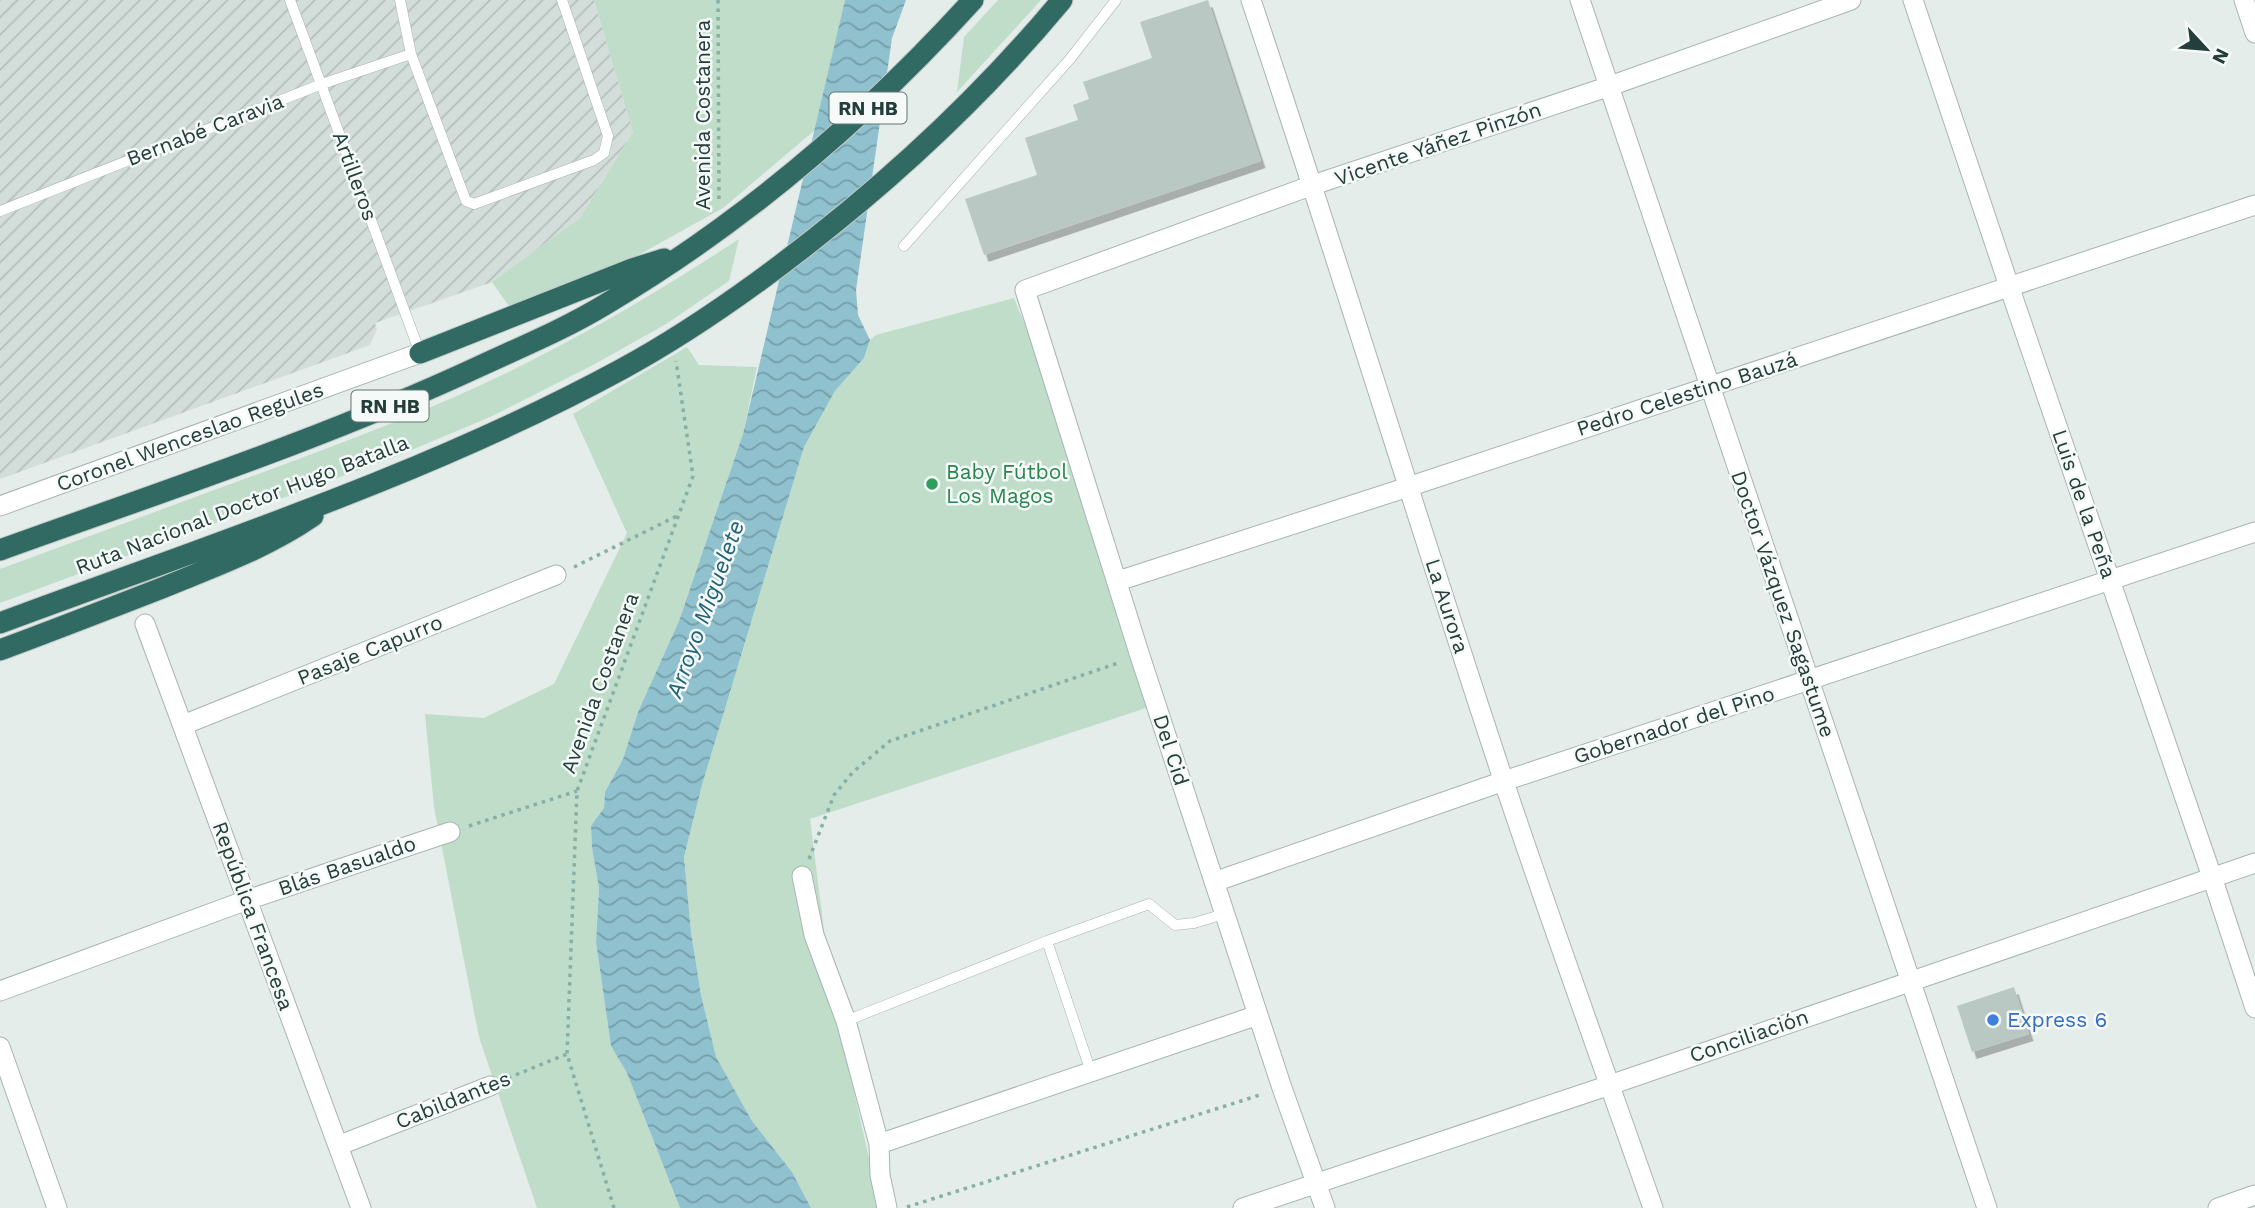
<svg xmlns="http://www.w3.org/2000/svg" width="2255" height="1208" font-family="'Work Sans',sans-serif">
<defs>
<pattern id="industrial-furrows" width="10" height="10" patternUnits="userSpaceOnUse" patternTransform="scale(1.75)"><rect width="10" height="10" fill="#d3ddd9"/><path d="M-1 1l2-2M0 10L10 0M9 11l2-2" fill="none" stroke="#b5bfbb"/></pattern>
<pattern id="water-waves" width="16" height="10" patternUnits="userSpaceOnUse" patternTransform="scale(1.75)"><rect width="16" height="10" fill="#8fc1cf"/><path d="M0 5q4-4 8 0t8 0" fill="none" stroke="#759ea9"/></pattern>
<filter id="shadow"><feDropShadow dx="4.5" dy="7" stdDeviation="0" flood-color="#0004"/></filter>
</defs>
<rect width="100%" height="100%" fill="#e4edea"/>
<path fill="url(#industrial-furrows)" d="M0 0H594L633 132 580 218 492 282 375 323 377 329 370 345 0 479Z"/>
<path fill="#bfddc9" d="M594 0H845L815 130 723 208 624 263 511 309 492 282 580 218 633 132Z
M998 0H1041L957 92 964 37Z
M739 239 729 281 666 324 595 364 490 417 402 454 0 603V569C90 536 179 503 269 470 360 436 452 402 538 357 607 322 674 282 739 239Z
M1014 298 1031 340 1149 707 810 819 832 993 880 1208H811L792 1172 752 1121 716 1058 701 995 691 932 684 857 702 785 804 447 835 391 864 358 870 340 876 335Z
M687 347 699 365 757 367 743 434 679 621 638 712 623 759 605 792 604 808 591 827 592 848 599 888 596 942 611 1046 627 1073 680 1208H537L479 1037 434 807 425 714 484 718 554 684 627 533 573 414Z"/>
<path fill="url(#water-waves)" d="M845 0H906L892 38 856 290 858 315 870 340 864 358 835 391 804 447 702 785 684 857 691 932 701 995 716 1057 752 1121 792 1172 811 1208H680L627 1073 611 1046 596 942 599 888 592 848 591 826 604 808 605 792 623 759 638 712 679 621 743 434Z"/>
<path fill="#bac8c3" filter="url(#shadow)" d="M1208 0 1261 161 984 255 965 199 1037 175 1025 138 1078 120 1073 105 1089 99 1083 82 1152 58 1140 22Z
M2014 987 2029 1034 1972 1052 1957 1006Z"/>
<g fill="none" stroke-linecap="round" stroke-linejoin="round">
<g stroke="#a7b5b1" stroke-width="11">
<path id="lane" d="M290 0 420 353
M400 0 411 54 466 201 474 204 594 160 604 153 608 136 562 0
M0 211 322 84 411 54
M904 246 1070 59 1116 0
M1047 941 1091 1072
M846 1021 1047 941 1149 904 1175 925 1194 923 1224 914"/>
</g>
<g stroke="#a7b5b1" stroke-width="21">
<path id="street" d="M1251 0C1338 259 1417 520 1503 779 1551 923 1603 1065 1653 1208
M1580 0 1987 1208
M1913 0 2009 286 2212 877 2255 1008
M2244 0 2255 33
M0 506 420 353
M1118 581 1408 487 2255 205
M145 624 361 1208
M183 725 556 575
M802 876 814 935 846 1021 879 1144 880 1175 887 1208
M1214 882 1504 781 2255 532
M0 991 247 900 450 832
M0 1047 57 1208
M879 1144 1258 1015
M340 1145 490 1086
M1243 1208 1610 1085 2255 863
M1325 1208 1282 1088 1140 656 1025 290 1313 185 1610 86 1851 0
M2218 1208 2255 1195"/>
</g>
<g stroke="#c2c9c8" stroke-width="23">
<path id="highway" d="M420 353 632 269 664 259
M0 550C161 492 323 439 478 367 521 347 565 329 606 304 744 222 865 119 973 0
M0 623C209 545 425 476 622 369 670 343 715 313 759 281 871 199 973 107 1062 0
M0 650C54 630 108 609 162 588 213 567 267 548 313 516"/>
</g>
<path stroke="#86afa6" stroke-width="3.5" stroke-dasharray="3.5 5" stroke-linecap="butt" d="M718 0 719 204
M574 567 677 516
M469 826 577 791
M809 859 834 795 853 772 890 741 1121 662
M508 1078 567 1054
M907 1207 1263 1094
M614 1208 567 1054 577 791 693 476 676 361"/>
<use href="#lane" stroke="#fff" stroke-width="10"/>
<use href="#street" stroke="#fff" stroke-width="19"/>
<use href="#highway" stroke="#316a62" stroke-width="21"/>
</g>
<circle fill="#2e9e5b" stroke="#f5faf8" stroke-width="2.5" cx="932" cy="484" r="7"/>
<circle fill="#3f7fe0" stroke="#f5faf8" stroke-width="2.5" cx="1993" cy="1020" r="7"/>
<g text-anchor="middle" stroke-width="5" stroke-linejoin="round" paint-order="stroke">
<g fill="#f5faf8" stroke="#637672" stroke-width="2">
<rect x="829.5" y="92.5" width="77" height="31" rx="5"/>
<rect x="351.5" y="390.5" width="77" height="31" rx="5"/>
</g>
<g font-size="19" font-weight="bold" fill="#243e39">
<text x="868" y="115">RN HB</text>
<text x="390" y="413">RN HB</text>
</g>
<g font-size="21" fill="#243e39" stroke="#f5faf8">
<text transform="translate(703 115) rotate(-90)" y="7">Avenida Costanera</text>
<text transform="translate(205 130) rotate(-21)" y="7">Bernabé Caravia</text>
<text transform="translate(1438 144) rotate(-19)" y="7">Vicente Yáñez Pinzón</text>
<text transform="translate(355 176) rotate(70)" y="7">Artilleros</text>
<text transform="translate(1687 394) rotate(-18)" y="7">Pedro Celestino Bauzá</text>
<text transform="translate(190 437) rotate(-20)" y="7">Coronel Wenceslao Regules</text>
<text transform="translate(2084 504) rotate(71)" y="7">Luis de la Peña</text>
<text transform="translate(242 505) rotate(-21)" y="7">Ruta Nacional Doctor Hugo Batalla</text>
<text transform="translate(1783 604) rotate(71)" y="7">Doctor Vázquez Sagastume</text>
<text transform="translate(1447 606) rotate(72)" y="7">La Aurora</text>
<text transform="translate(370 650) rotate(-22)" y="7">Pasaje Capurro</text>
<text transform="translate(600 683) rotate(-70)" y="7">Avenida Costanera</text>
<text transform="translate(1674 725) rotate(-18)" y="7">Gobernador del Pino</text>
<text transform="translate(1171 750) rotate(72)" y="7">Del Cid</text>
<text transform="translate(347 866) rotate(-19)" y="7">Blás Basualdo</text>
<text transform="translate(253 916) rotate(70)" y="7">República Francesa</text>
<text transform="translate(1749 1036) rotate(-19)" y="7">Conciliación</text>
<text transform="translate(453 1100) rotate(-22)" y="7">Cabildantes</text>
</g>
<g font-size="21" fill="#27864d" stroke="#f5faf8" text-anchor="start">
<text x="946" y="479">Baby Fútbol<tspan x="946" dy="24">Los Magos</tspan></text>
</g>
<g font-size="21" fill="#366cbe" stroke="#f5faf8" text-anchor="start">
<text x="2007" y="1027">Express 6</text>
</g>
<g font-size="23" font-style="italic" fill="#206378" stroke="#f5faf8">
<text transform="translate(705 609) rotate(-70)" y="8">Arroyo Miguelete</text>
</g>
</g>
<g transform="translate(2206 49) rotate(116)" stroke="#f5faf8" stroke-width="5" paint-order="stroke">
<path d="M0-5L12 26L0 18L-12 26Z" fill="#243e39"/>
<text y="-10" font-size="19" font-weight="bold" text-anchor="middle" fill="#243e39">N</text>
</g>
</svg>
